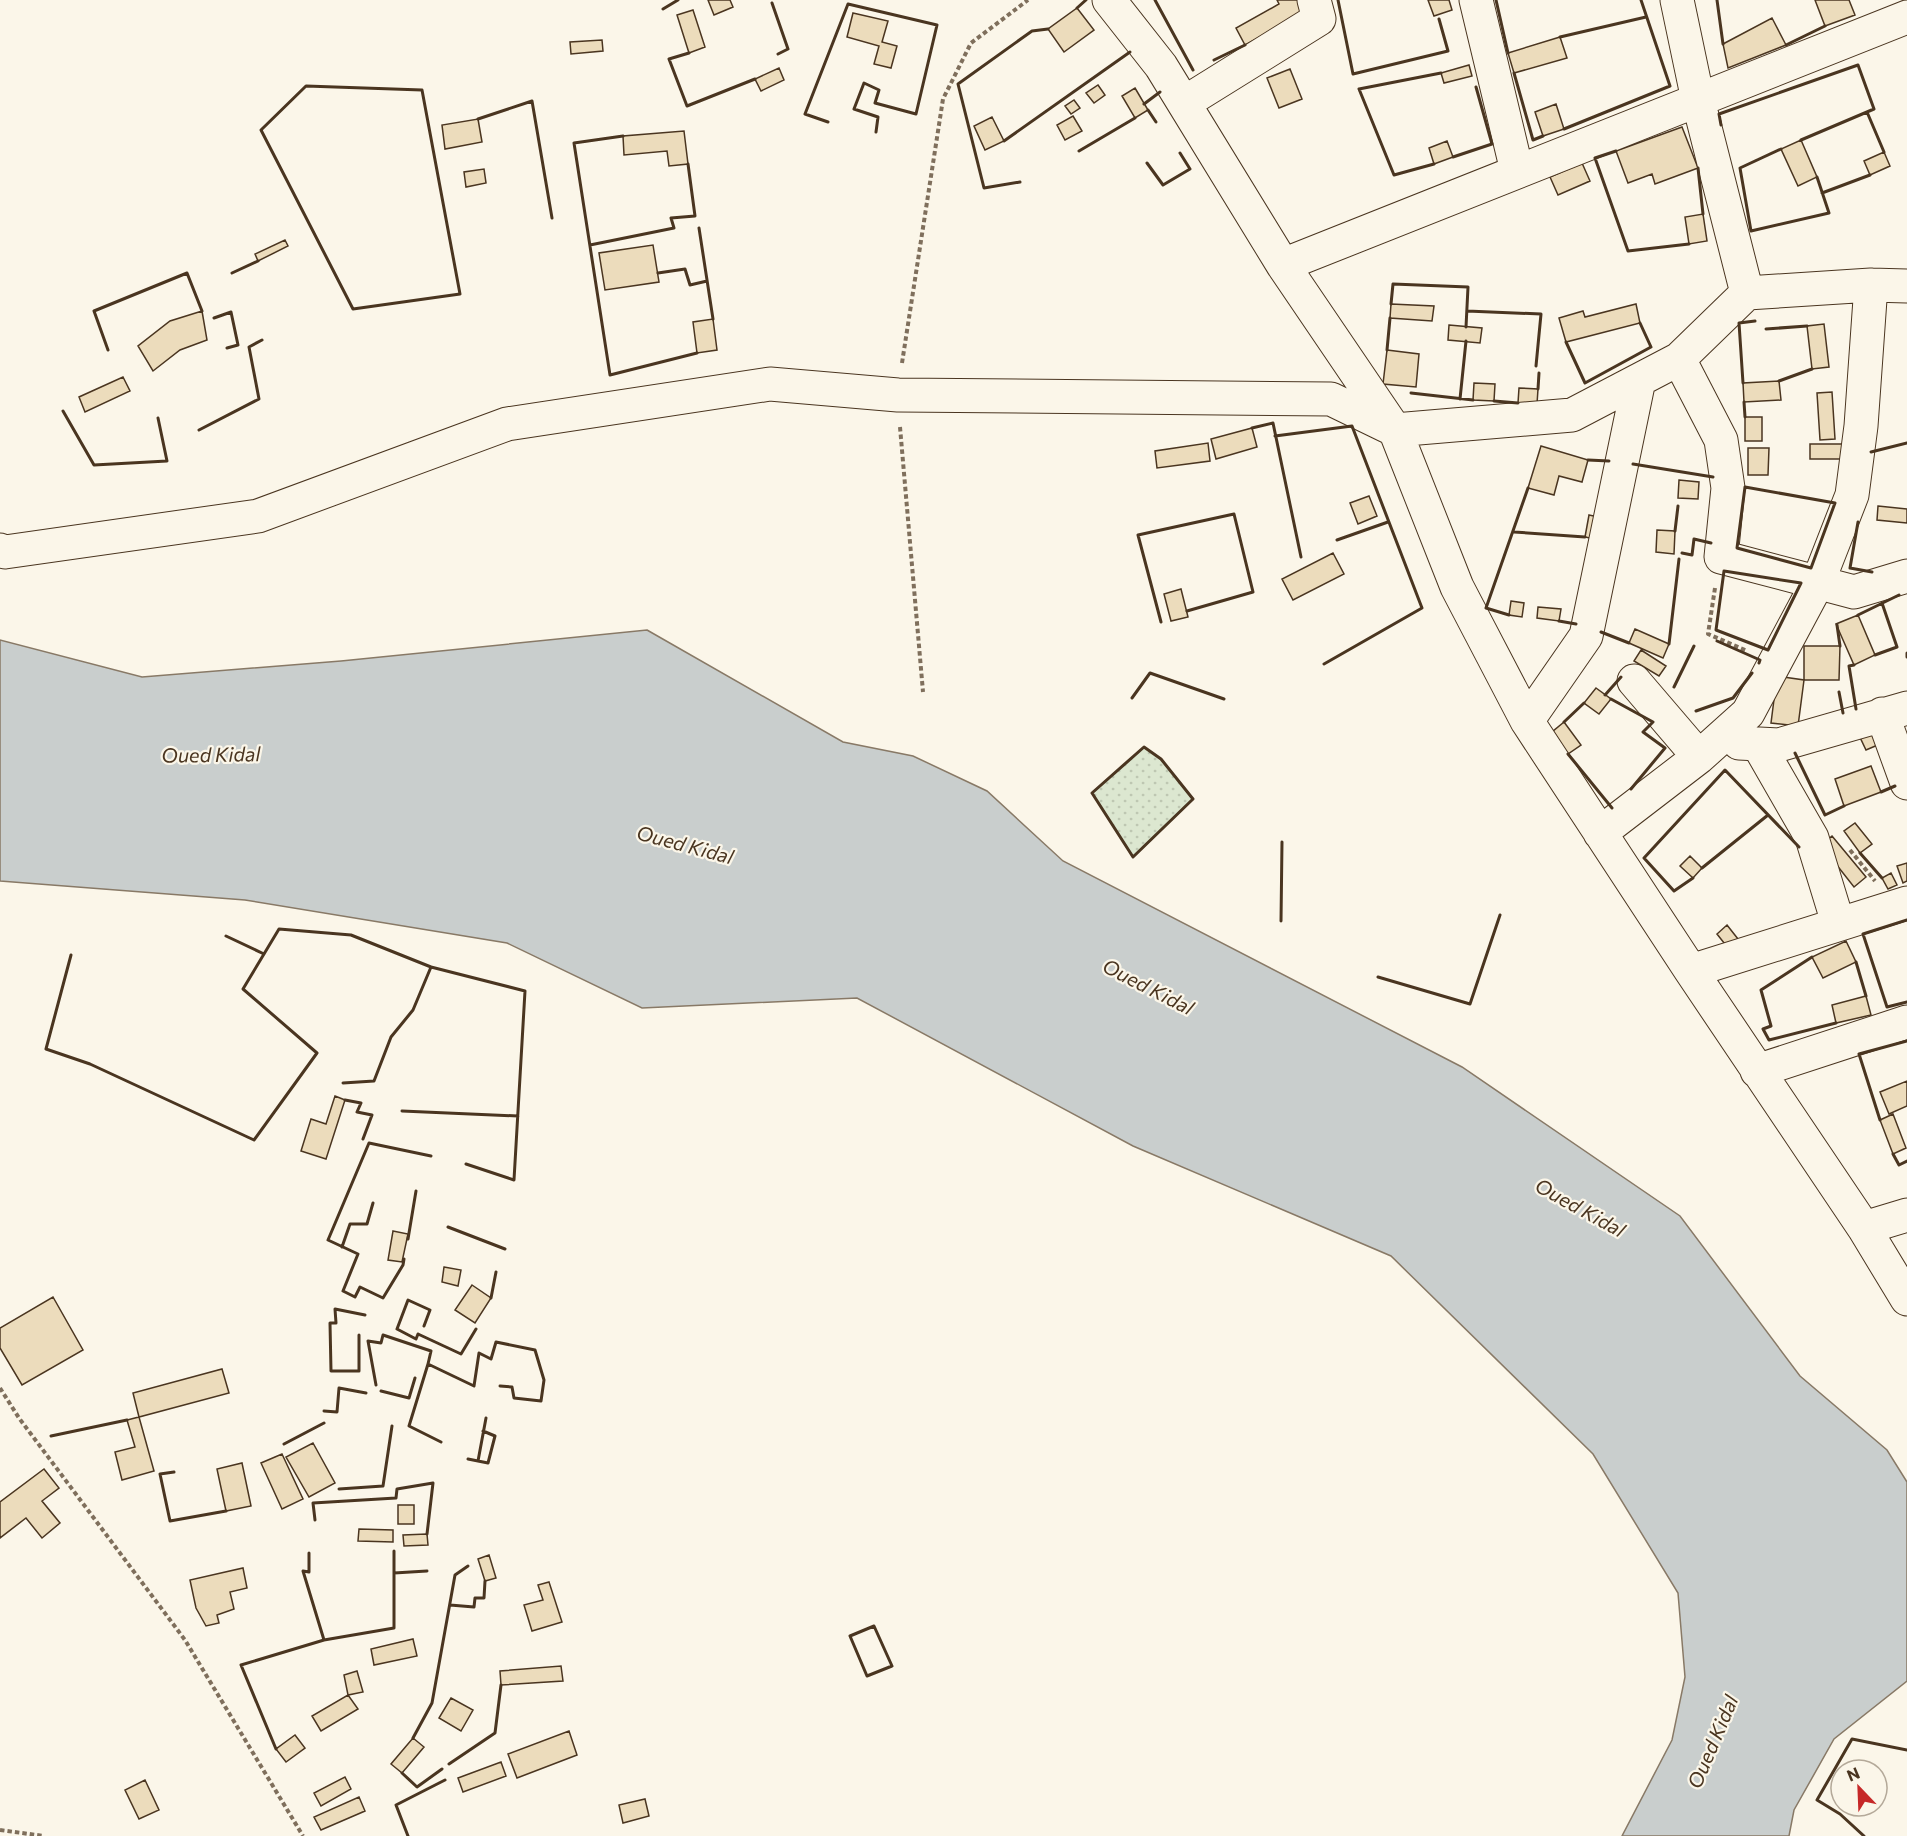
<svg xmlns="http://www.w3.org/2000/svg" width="1907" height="1836" font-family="Commissioner,sans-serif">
<defs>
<pattern id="garden-dots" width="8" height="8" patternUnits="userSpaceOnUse" patternTransform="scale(1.5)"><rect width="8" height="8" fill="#dce7d0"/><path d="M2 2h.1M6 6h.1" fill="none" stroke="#bec7b2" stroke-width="1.8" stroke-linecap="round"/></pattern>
</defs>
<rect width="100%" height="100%" fill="#fbf6e9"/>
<path fill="url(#garden-dots)" stroke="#887966" stroke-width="1.5" d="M1144 747 1161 759 1193 799 1133 857 1092 793Z"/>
<path fill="#c9cecd" stroke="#887966" stroke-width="1.5" d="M647 630 843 742 913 756 987 791 1063 861 1462 1067 1680 1216 1800 1376 1887 1450 1907 1482V1681L1834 1739 1794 1810 1789 1836H1622L1672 1740 1685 1677 1678 1593 1593 1454 1391 1256 1133 1146 857 998 642 1008 507 943 245 900 0 881V640L142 677 341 661Z"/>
<path fill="#ecdcbc" stroke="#4a3520" stroke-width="1.5" d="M708 0H730L733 7 714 15Z
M1277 0H1298L1305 13 1245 45 1236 28 1279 4Z
M1428 0H1449L1452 10 1434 16Z
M1815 0H1849L1855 15 1825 26Z
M1077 8 1094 30 1064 52 1048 29Z
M693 10 705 47 689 53 677 15Z
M853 13 888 21 882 42 897 46 891 68 874 64 879 46 847 37Z
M1772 18 1786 45 1728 68 1723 44Z
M1560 37 1567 58 1514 73 1508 53Z
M602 40 603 51 571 54 570 42Z
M1469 65 1472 76 1444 83 1441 73Z
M779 68 784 80 761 91 755 79Z
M1290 69 1302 99 1279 108 1267 78Z
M1098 85 1105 95 1094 103 1086 93Z
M1135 88 1148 110 1135 118 1122 96Z
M1074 100 1080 108 1071 114 1065 106Z
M1556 104 1564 129 1543 136 1535 112Z
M1073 116 1082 131 1065 140 1057 125Z
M992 117 1004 141 985 150 974 126Z
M478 119 482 142 445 149 442 125Z
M1682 127 1698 168 1655 184 1652 174 1628 183 1616 151Z
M684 131 688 164 669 166 667 151 624 155 623 136Z
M1801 140 1817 177 1798 186 1781 149Z
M1447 141 1453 157 1434 164 1429 148Z
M1884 152 1890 166 1870 175 1864 161Z
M1582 163 1590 181 1558 195 1550 177Z
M484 169 486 183 466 187 464 172Z
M1703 214 1707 241 1689 244 1685 217Z
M285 240 288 246 258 261 255 254Z
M653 245 659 282 605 290 599 253Z
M1391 304 1434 306 1432 321 1390 318Z
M1636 304 1640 323 1566 342 1559 318 1583 311 1585 317Z
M202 311 207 340 180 350 153 371 138 346 170 321Z
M713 319 717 350 697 353 693 322Z
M1824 324 1829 367 1812 369 1807 326Z
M1449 325 1482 328 1480 343 1448 340Z
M1387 350 1419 354 1416 387 1383 384Z
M123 377 130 391 85 412 79 397Z
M1779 381 1781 400 1744 402 1743 383Z
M1474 383 1495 384 1494 401 1473 400Z
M1519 388 1538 389 1537 404 1518 403Z
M1832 392 1835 439 1820 440 1817 393Z
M1745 417H1762V441H1745Z
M1252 428 1257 447 1216 459 1211 439Z
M1208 443 1210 461 1157 468 1155 451Z
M1810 444H1846L1845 459H1810Z
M1541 446 1588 460 1582 482 1559 476 1554 495 1528 488Z
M1748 448H1769L1768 475H1748Z
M1679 480 1699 482 1698 499 1678 498Z
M1369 496 1377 516 1358 524 1350 503Z
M1878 506 1907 509V523L1877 520Z
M1589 515 1603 518 1599 540 1585 537Z
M1657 530 1675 531 1674 554 1656 552Z
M1333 553 1344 574 1293 600 1282 579Z
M1181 589 1188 617 1171 621 1164 594Z
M1511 601 1524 603 1522 617 1509 615Z
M1538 607 1561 609 1559 621 1537 618Z
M1858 615 1875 655 1854 665 1836 624Z
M1635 629 1669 644 1663 658 1629 643Z
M1804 646H1840L1839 680H1804Z
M1641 650 1666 666 1659 676 1634 661Z
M1777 676 1804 680 1798 726 1771 723Z
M1596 688 1611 699 1599 714 1584 703Z
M1564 722 1581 745 1568 754 1552 732Z
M1871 724 1880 744 1866 750 1857 731Z
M1871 766 1881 792 1844 806 1835 779Z
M1855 823 1872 844 1860 853 1844 831Z
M1832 836 1866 877 1854 887 1821 845Z
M1690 856 1702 868 1693 878 1680 866Z
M1907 863V881L1903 883 1897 866Z
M1891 873 1897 885 1888 889 1882 878Z
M1727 925 1738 939 1728 948 1717 934Z
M1846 941 1856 962 1823 978 1812 957Z
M1866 996 1871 1015 1836 1023 1832 1005Z
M1907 1081V1106L1889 1114 1880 1092Z
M335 1096 345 1100 326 1159 301 1151 311 1119 326 1124Z
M1893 1114 1906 1148 1893 1154 1880 1120Z
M393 1231 408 1234 402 1262 388 1260Z
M444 1267 461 1270 458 1286 442 1282Z
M472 1285 491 1298 475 1323 455 1310Z
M53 1297 83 1350 22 1385 0 1348V1328Z
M222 1369 229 1393 139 1417 133 1393Z
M139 1417 154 1471 122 1480 115 1452 135 1447 127 1420Z
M313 1443 335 1483 309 1497 286 1457Z
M282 1454 303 1499 282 1509 261 1463Z
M242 1463 251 1506 226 1511 217 1469Z
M44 1469 59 1488 42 1501 60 1523 42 1538 26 1518 0 1538V1502Z
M398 1505H414V1524H398Z
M359 1529 393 1530V1542L358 1541Z
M427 1534 428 1545 404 1546 403 1535Z
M489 1555 496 1578 485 1581 478 1559Z
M243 1568 247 1588 230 1592 234 1609 217 1615 219 1623 206 1626 196 1608 190 1580Z
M549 1582 562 1622 532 1631 524 1605 543 1600 538 1585Z
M413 1639 417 1656 374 1665 371 1649Z
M561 1666 563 1681 501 1685 500 1671Z
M357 1671 363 1692 348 1695 344 1675Z
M348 1695 358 1709 321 1731 312 1716Z
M451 1698 473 1710 461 1731 439 1718Z
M569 1731 577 1755 517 1778 508 1754Z
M295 1735 305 1748 286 1762 276 1749Z
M413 1738 424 1747 402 1773 391 1764Z
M501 1762 506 1776 463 1792 458 1778Z
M345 1777 351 1789 321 1806 314 1793Z
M145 1780 159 1810 139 1819 125 1790Z
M359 1797 365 1811 321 1830 314 1817Z
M645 1799 649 1816 623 1823 619 1805Z"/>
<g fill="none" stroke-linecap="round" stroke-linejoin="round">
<g stroke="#4a3520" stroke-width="35">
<path id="minor" d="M1109 0 1161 66 1283 265 1395 430 1457 587 1527 721 1691 971 1864 1228 1907 1299
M1476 0 1517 171
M1677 0 1698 100 1747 293
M1184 103 1319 19 1314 0
M1283 265 1907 17
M1679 359 1721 440 1728 488 1721 557 1854 592 1907 576
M0 550 5 552 258 516 507 424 770 384 898 395 1331 399 1395 430 1572 415 1679 359 1747 293 1871 285 1907 286
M1634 681 1699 757
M1882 714 1907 783
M1527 721 1586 636 1639 380
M1739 743 1779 745 1907 708
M1758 744 1812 838 1838 923
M1600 833 1699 757 1748 713 1818 582 1852 495 1861 426 1871 285
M1691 971 1907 903
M1757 1071 1907 1022
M1864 1228 1907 1215"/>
</g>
<path stroke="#7f6f5c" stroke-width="4" stroke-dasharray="4.5 3" stroke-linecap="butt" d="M902 363 943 99 971 43 1028 0
M900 427 923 692
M1715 588 1708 634 1747 651
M1850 850 1875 881
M0 1388 19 1418 185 1640 303 1836
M0 1830 44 1836"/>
<use href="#minor" stroke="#fbf6e9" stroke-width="33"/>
<path stroke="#4a3520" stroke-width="3" d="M1155 0 1193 70
M1338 0 1353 74 1448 51 1439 19
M1496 0 1508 53
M1717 0 1723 44
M772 3 788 49 778 54
M1077 8 1086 0
M663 9 678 0
M1560 37 1646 17
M1786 45 1825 26
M689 53 669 59 687 106 755 79
M1214 60 1245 45
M1514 73 1533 140 1543 136
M306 86 422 90 460 294 353 309 261 130Z
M1144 104 1160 92
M1148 110 1156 122
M1867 112 1884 152
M478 119 532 101 552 218
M828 122 805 114 848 4 937 25 916 114 875 103 879 90 864 83 854 109 878 117 876 132
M1721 125 1719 114 1858 65 1874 109 1801 140
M1564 129 1670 86 1641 0
M623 136 574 143 610 375 697 353
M1004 141 1130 52
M1781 149 1740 168 1751 231 1829 213 1817 177
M1079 151 1135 118
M1616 151 1595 158 1628 251 1689 244
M1453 157 1492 144 1476 87
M1147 163 1163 185 1190 169 1180 153
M1434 164 1394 175 1359 89 1441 73
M1698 168 1703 214
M1020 182 984 188 958 84 1032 31 1048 29
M1822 193 1870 175
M699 228 713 319
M590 245 674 228 671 218 695 216 688 164
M232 273 258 261
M658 273 685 269 690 285 707 281
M1391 304 1393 284 1468 287 1466 327
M1467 311 1541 314 1536 366
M214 318 231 312 238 345 227 348
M1766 329 1807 326
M1566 342 1585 383 1651 347 1640 323
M108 350 94 311 187 273 202 311
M1387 350 1390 318
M1779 381 1812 369
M1743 383 1739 323 1755 321
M1538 389 1539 373
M1411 393 1473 400
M1460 399 1466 341
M1494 401 1518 403
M1744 402 1745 417
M63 411 94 465 167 461 158 418
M1252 428 1273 423 1301 557
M199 430 259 399 249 347 262 340
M1275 436 1352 426 1422 608 1324 664
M1871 452 1907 443
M1588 460 1609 461
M1633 464 1713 477
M1745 487 1835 503 1811 568 1737 548Z
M1858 522 1850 568 1872 572
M1675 531 1678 506
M1514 532 1585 537
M1337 540 1388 522
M1682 553 1692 555 1694 539 1711 543
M1724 571 1801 583 1768 650 1716 630Z
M1509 615 1486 608 1528 488
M1858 615 1899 595
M1559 621 1576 624
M1161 622 1138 535 1234 514 1253 592 1187 611
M1837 625 1840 646
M1601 632 1629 643
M1717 641 1760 660 1759 663
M1669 644 1679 559
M1907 653V657
M1875 655 1897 647 1882 603
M1854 665 1849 666 1856 709
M1674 687 1694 646
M1839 692 1843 713
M1605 695 1621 677
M1132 698 1150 673 1224 699
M1611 699 1653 722 1643 732 1665 748 1631 789
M1696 711 1733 698 1752 673
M1564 722 1584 703
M1144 747 1161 759 1193 799 1133 857 1092 793Z
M1795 753 1825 815 1844 806
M1568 754 1612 808
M1881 792 1895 786
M1860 853 1882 878
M1702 868 1768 815
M1693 878 1674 891 1644 858 1725 770 1799 847
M1907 920 1863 934 1887 1007 1907 1002
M1281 921 1282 842
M226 936 264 954
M71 955 46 1049 90 1064 254 1140 317 1053 243 989 279 929 351 935 431 967 525 991 514 1180 466 1164
M1812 957 1761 990 1771 1026 1763 1029 1769 1040 1836 1023
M1856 962 1866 996
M1378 977 1470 1004 1500 915
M343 1083 374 1081 391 1037 413 1010 431 967
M345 1100 361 1103 357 1112 372 1115 363 1139
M402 1111 518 1116
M1880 1120 1859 1054 1907 1041
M1893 1154 1899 1165 1907 1161
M448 1227 505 1249
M408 1239 416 1191
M342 1247 350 1224H367L373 1203
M404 1259 403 1265 383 1298 360 1287 355 1297 343 1291 358 1254 328 1240 369 1143 431 1156
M491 1298 496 1272
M424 1326 430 1310 408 1300 397 1329 416 1339 418 1334 461 1354 476 1329
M359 1335V1371H331L330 1323H336L335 1309 365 1315
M376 1385 368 1341 381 1343 383 1335 431 1351 428 1364
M381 1391 409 1398 415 1378
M324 1411 337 1412 339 1388 366 1393
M51 1436 127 1420
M441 1442 409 1426 428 1364 474 1386 479 1353 491 1359 496 1342 535 1350 544 1380 541 1401 514 1398 512 1387 500 1386
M284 1444 324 1423
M468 1459 478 1461 486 1418
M478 1461 488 1463 495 1436 483 1431
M174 1472 160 1474 170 1521 226 1511
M339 1489 383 1486 392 1426
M315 1520 313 1503 396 1498 397 1489 433 1483 427 1534
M309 1553V1572L303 1571 324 1640
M394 1573 427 1571
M450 1605 474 1607 475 1598H484L485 1581
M874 1626 892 1666 867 1676 850 1636Z
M413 1738 432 1703 455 1575 468 1566
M276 1749 241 1665 324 1640 394 1628V1551
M449 1764 495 1733 501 1685
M402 1773 417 1787 442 1769
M408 1836 396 1805 445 1780
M1864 1836 1840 1814 1817 1800 1852 1739 1907 1750"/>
</g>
<g text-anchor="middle" stroke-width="4.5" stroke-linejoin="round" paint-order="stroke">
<g font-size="20" font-style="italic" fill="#4a3520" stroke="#fbf6e9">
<text transform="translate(211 755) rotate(-1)" y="7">Oued Kidal</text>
<text transform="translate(685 845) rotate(15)" y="7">Oued Kidal</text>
<text transform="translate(1148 987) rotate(27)" y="7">Oued Kidal</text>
<text transform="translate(1580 1208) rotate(29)" y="7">Oued Kidal</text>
<text transform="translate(1713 1742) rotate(-67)" y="7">Oued Kidal</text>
</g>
</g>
<g transform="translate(1859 1788) rotate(337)"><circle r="28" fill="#fbf6e9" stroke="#b4a999" stroke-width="1.5"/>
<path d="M0-4.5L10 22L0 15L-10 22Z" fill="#c62828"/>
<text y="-9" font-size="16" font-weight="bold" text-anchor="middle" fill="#4a3520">N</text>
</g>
</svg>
